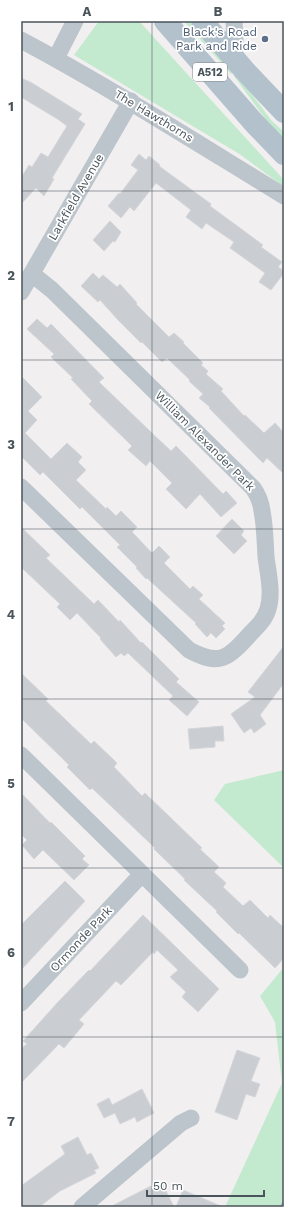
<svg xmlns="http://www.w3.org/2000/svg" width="305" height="1228" font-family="'Work Sans',sans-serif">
<rect width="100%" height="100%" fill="#f2eff0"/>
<path fill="#c3eace" d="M99 21H139L284 180V187L241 155 74 55Z
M184 21H189L234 72 231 74Z
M237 74 271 120 284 132V139L269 124 234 76Z
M284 770V868L214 800 225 784Z
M284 967V1207H225L282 1083 275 1022 260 996Z"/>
<path fill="#cacdd1" stroke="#d4d6da" d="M21 78 32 83 82 114 78 119 85 124 52 178 54 179 44 196 36 188 21 204V178L29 165 32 167 41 153 48 157 67 126 59 120 21 97Z
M139 154 146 160 149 156 160 165 159 166 211 204 210 206 263 245 261 247 282 262 278 267 284 271V273L271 290 259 282 265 273 230 248 234 242 206 223 202 229 186 217 191 210 156 183 134 211 130 207 121 218 108 206 119 193 120 194 138 170 131 165Z
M110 221 121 232 115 242 113 241 104 251 93 240Z
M93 273 99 279 103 275 117 287 120 284 137 303 136 304 169 337 174 333 184 342 183 343 203 363 201 365 208 371 206 374 223 389 221 391 244 416 245 415 264 433 275 423 284 433V474L267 458 263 463 209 408 210 407 199 398 203 394 189 381 190 380 167 358 162 362 142 342 141 343 118 320 100 300 98 302 81 286Z
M37 319 47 328 51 324 104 378 99 382 154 435 171 451 176 446 223 494 226 491 237 503 221 517 200 494 186 509 166 489 172 483 150 461 146 466 128 450 132 446 89 404 92 401 71 379 73 378 51 357 54 354 27 329Z
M21 376 42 397 28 411 37 420 25 433 51 459 67 443 82 457 78 462 86 470 76 480 106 509 107 507 116 516 121 511 137 527 132 532 152 553 159 546 170 557 164 563 190 589 193 586 203 595 199 599 225 623 222 626 225 629 216 638 211 633 207 637 195 624 196 623 147 578 146 579 136 568 137 567 117 547 120 545 82 507 80 509 43 472 40 475 21 456Z
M232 519 244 531 241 535 247 541 234 554 216 536Z
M21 527 50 555 46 558 94 604 98 600 119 622 120 620 141 643 142 642 179 679 176 682 199 702 187 716 169 700 173 696 128 653 124 656 121 653 116 657 100 639 101 638 77 613 70 620 57 607 60 604 21 567Z
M284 646V683L260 715 266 724 254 733 251 728 244 733 231 714 255 697 248 692Z
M21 673 48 699 46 701 91 744 94 741 117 763 114 767 142 796 145 793 202 848 200 849 219 867 214 872 226 883 223 887 243 906 250 900 268 918 270 915 284 928V958L275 968 239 933 238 934 216 912 217 911 184 880 185 879 154 849 155 848 92 788 90 790 67 767 69 765 21 718Z
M223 726 224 741H215V747L190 749 188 729Z
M21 793 50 823 51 822 85 856 82 859 89 865 74 880 43 850 34 859 22 845 27 840 21 834Z
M65 881 85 901 21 970V925Z
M143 915 219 989 198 1012 182 997 186 992 170 977 178 970 157 950 154 954 153 952 121 985 116 981 79 1020 84 1024 64 1048 59 1044 21 1083V1049L27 1044 23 1041 58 1002 89 970 90 971Z
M237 1050 260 1058 251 1081 260 1084 255 1097 246 1094 237 1120 215 1112Z
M142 1089 154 1113 137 1122 135 1117 120 1124 115 1113 104 1118 97 1104 109 1098 112 1105Z
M78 1137 87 1155 91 1153 99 1168 94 1170 96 1173 60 1191 39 1207H21V1186L65 1154 61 1146Z
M162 1183 174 1207H110L151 1186 152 1188Z
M183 1190 223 1207H176Z"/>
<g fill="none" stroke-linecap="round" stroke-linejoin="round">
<path stroke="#bcc5cb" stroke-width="17" d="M234 21 235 40 234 58
M21 40C111 88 197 143 284 196
M56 58 75 21
M21 292 131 101
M21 487 189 650C221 667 228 658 251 633 258 626 265 619 268 609 273 593 268 573 266 557 265 541 265 526 262 511 261 502 258 495 253 488L52 290 32 274
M21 755 240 970
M21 1003 142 874
M82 1207 181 1123 191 1118"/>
<path stroke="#b2c1cb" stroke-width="22" d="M165 21 255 124 284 154
M202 21 245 71 284 112"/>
<path stroke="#b2b5b9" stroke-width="3" d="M281 1207 284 1202"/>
</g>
<path fill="none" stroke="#49545b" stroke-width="1" stroke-opacity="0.55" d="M152 21V1207M21 191H284M21 360H284M21 529H284M21 699H284M21 868H284M21 1037H284"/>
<circle fill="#5c6f8a" stroke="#fff" stroke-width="1.5" cx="265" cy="39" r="4"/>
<g text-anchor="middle" stroke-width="3.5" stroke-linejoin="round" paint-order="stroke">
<rect fill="#fff" stroke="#80878c" stroke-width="1" x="193" y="63" width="34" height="18" rx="3"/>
<g font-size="11" font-weight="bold" fill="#49545b">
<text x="210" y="76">A512</text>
</g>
<g font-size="12" fill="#4e5e75" stroke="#fff" text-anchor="end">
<text x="257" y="36">Black's Road<tspan x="257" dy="14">Park and Ride</tspan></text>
</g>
<g font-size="12" fill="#49545b" stroke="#fff">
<text transform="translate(154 116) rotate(31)" y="4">The Hawthorns</text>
<text transform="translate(76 197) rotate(-60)" y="4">Larkfield Avenue</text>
<text transform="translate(205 441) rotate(45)" y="4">William Alexander Park</text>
<text transform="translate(81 939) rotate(-47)" y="4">Ormonde Park</text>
</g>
</g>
<rect width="305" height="1228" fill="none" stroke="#ffffff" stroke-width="44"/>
<path d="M147 1190v6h117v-6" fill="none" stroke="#49545b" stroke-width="2"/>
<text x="153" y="1190" font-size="12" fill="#49545b" stroke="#ffffff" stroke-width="3" paint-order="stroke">50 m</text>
<rect x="22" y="22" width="261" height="1184" fill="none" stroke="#49545b" stroke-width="1.5"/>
<g font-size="13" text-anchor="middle" font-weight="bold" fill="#49545b">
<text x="87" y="16">A</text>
<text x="218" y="16">B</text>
<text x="11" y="111">1</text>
<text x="11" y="280">2</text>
<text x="11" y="449">3</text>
<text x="11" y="619">4</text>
<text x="11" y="788">5</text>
<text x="11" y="957">6</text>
<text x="11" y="1126">7</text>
</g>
</svg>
